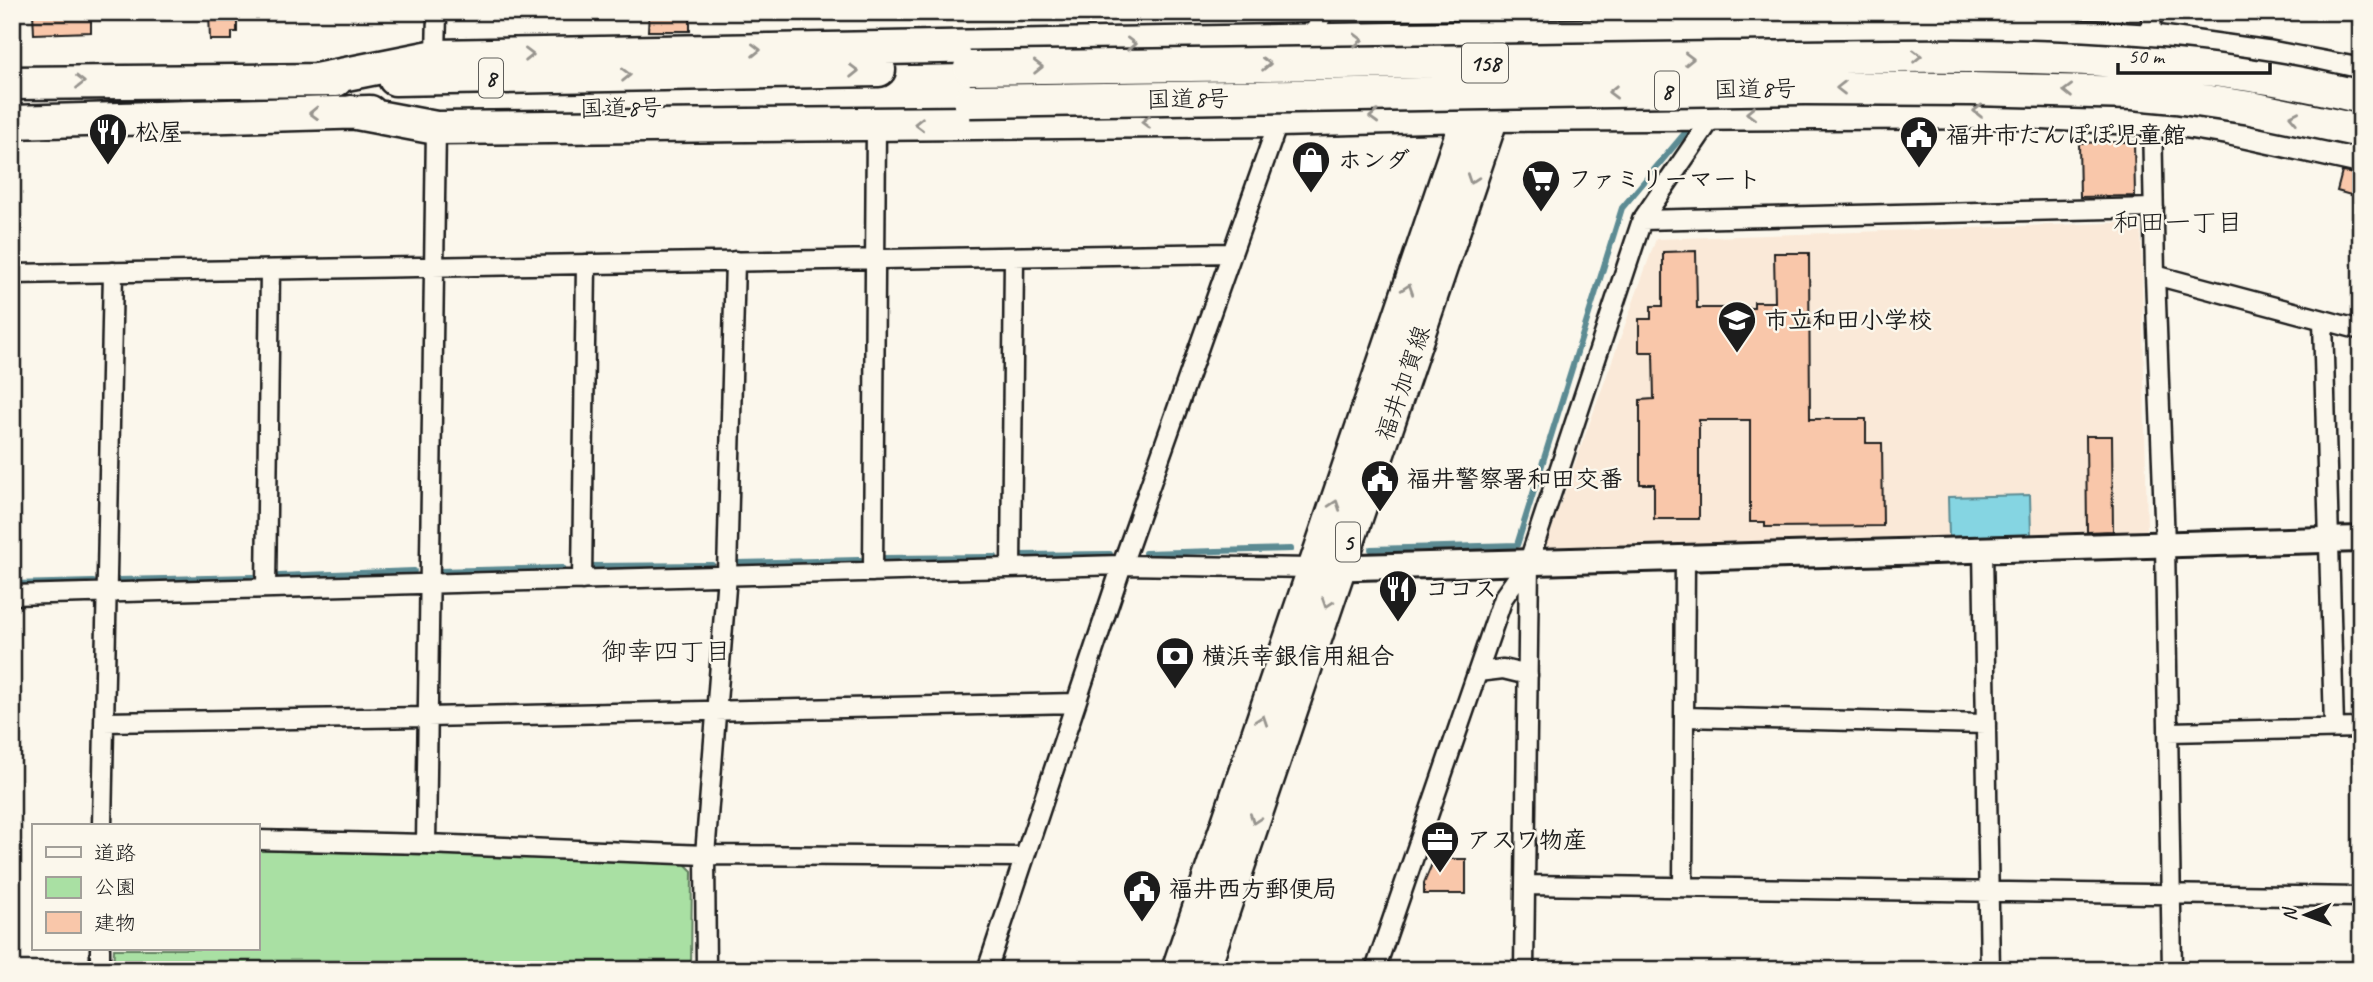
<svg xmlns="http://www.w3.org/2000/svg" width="2373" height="982" font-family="Caveat,'Klee One',sans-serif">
<rect width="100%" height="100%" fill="#fbf7ec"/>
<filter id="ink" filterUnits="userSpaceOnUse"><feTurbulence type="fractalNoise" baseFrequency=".0143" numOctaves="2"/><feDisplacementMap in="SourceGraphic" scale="14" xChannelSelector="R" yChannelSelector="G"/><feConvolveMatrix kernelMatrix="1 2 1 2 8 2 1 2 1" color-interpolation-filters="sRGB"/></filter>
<g filter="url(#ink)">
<path fill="#fae9d8" d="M2141 222 2147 529 2143 534 1553 553 1546 544 1656 239Z"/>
<path fill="#a9e0a3" stroke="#627e60" stroke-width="2" d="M257 850 682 861 692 871 691 970H113L114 949H257Z"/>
<path fill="#85d5e2" stroke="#5b8b93" stroke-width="2" d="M2030 495 2031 535 1949 537 1948 497Z"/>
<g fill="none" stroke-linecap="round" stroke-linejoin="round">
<path stroke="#5b8b93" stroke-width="6" d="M1371 549 1517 545 1622 208 1690 127
M1145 553 1291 549
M1020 555 1110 554
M883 558 995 557
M737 563 859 560
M589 566 712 565
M438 571 562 568
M279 576 414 571
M119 580 253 577
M12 584 93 582"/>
</g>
<path fill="#f9c7aa" stroke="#1c1c1c" stroke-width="2" d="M33 12H91V32L34 34Z
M209 12H237V32H232V40H210Z
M649 12H690V31H648Z
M2108 142H2134L2135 196 2080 197 2079 143Z
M2342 172 2361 175V198L2337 191Z
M1696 251 1697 308H1754V302H1775L1774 253H1809L1810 419H1866V443H1882L1883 526 1765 527V522H1750V420H1699V519H1654V484H1640V400L1654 399 1653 352H1639V319H1651V306H1663V252Z
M2086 436H2112L2113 531 2087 532Z
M1434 859H1466V894H1424V883Z"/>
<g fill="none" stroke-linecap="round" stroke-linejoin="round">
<g stroke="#1c1c1c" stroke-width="23">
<path id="street" d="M2151 12 2152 41
M1756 33 1765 12
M436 56 437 12
M2152 118 2155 275 2165 544 2172 970
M1642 220 2154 208
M12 274 1232 253
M2155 275 2361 330
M2323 320 2334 728
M1983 549 1990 970
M1011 568 1014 257
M873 572 876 124
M582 580 586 264
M266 588 270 270
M12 595 1122 565 1314 568
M1478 672 1503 669 1528 675
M1684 717 1986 724
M104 722 427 717 1076 703
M2168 732 2361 728
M102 826 113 272
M257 840 426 844 705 855 1024 857
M426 844 436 128
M1526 885 2361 897
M1683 887 1685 557
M100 970V949
M706 970 705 855 727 575 735 261
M987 970 1122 565 1279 120 1323 12
M1375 970 1503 598 1529 561 1642 220 1707 125 1709 114
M1524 970 1529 561"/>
</g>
<g stroke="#1c1c1c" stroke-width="30">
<path id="secondary" d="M1322 568 2361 539"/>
</g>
<g stroke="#1c1c1c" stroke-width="33">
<path id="primary" d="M1176 970 1466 115
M1205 970 1495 114"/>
</g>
<g stroke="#1c1c1c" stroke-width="37">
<path id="highway" d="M395 79 879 70
M316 80 436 56 1957 29 2152 41 2267 57 2361 75
M12 83 336 80
M351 112 436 128 1279 120 1466 115 2025 112 2186 121 2229 128 2361 157
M12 122 370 112"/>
</g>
<use href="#street" stroke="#fbf7ec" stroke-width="18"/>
<use href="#secondary" stroke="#fbf7ec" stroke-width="24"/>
<use href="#primary" stroke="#fbf7ec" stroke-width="28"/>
<use href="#highway" stroke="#fbf7ec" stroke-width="32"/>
<g stroke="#1c1c1c" stroke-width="37" stroke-linecap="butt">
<path id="highway-bridge" d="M970 68C1220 64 1470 61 1720 58 1933 56 2152 45 2361 97
M970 101 1805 88 1971 89 2133 93 2176 97 2251 108 2361 131"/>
</g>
<use href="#highway-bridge" stroke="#fbf7ec" stroke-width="32"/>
</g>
<defs><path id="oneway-chevron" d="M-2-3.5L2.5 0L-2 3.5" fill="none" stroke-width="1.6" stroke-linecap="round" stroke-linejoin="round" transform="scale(1.75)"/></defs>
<g stroke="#97948e">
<use href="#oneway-chevron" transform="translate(1358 40) rotate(-1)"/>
<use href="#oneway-chevron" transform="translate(1131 44) rotate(-1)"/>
<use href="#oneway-chevron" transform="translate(756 50) rotate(-1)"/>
<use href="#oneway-chevron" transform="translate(529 55) rotate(-1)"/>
<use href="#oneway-chevron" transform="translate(1917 56) rotate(-1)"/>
<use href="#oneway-chevron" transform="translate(1689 59) rotate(-1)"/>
<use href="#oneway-chevron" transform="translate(1266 64) rotate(-1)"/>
<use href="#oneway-chevron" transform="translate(1038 67) rotate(-1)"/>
<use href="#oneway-chevron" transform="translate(854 71) rotate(-1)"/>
<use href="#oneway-chevron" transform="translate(626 75) rotate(-1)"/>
<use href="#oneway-chevron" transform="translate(80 82)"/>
<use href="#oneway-chevron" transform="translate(1841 88) rotate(-180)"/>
<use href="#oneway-chevron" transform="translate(2068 91) rotate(-179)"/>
<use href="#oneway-chevron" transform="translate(1613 92) rotate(179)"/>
<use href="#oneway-chevron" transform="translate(1978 111) rotate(-179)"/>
<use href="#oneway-chevron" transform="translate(314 113) rotate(178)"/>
<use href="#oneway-chevron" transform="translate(1751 113) rotate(179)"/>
<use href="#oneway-chevron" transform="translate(1374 117) rotate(178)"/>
<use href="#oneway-chevron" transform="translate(2294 117) rotate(-169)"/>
<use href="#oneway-chevron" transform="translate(1146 122) rotate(179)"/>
<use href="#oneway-chevron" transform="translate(919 124) rotate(179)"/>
<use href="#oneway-chevron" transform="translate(1472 179) rotate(109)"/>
<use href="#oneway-chevron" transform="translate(1408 289) rotate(-71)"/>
<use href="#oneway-chevron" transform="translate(1335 505) rotate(-71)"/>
<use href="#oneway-chevron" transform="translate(1327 603) rotate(109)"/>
<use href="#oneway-chevron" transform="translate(1262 720) rotate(-71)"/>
<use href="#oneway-chevron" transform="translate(1255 819) rotate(109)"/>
</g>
</g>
<defs>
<g id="restaurant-pin" transform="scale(2.0125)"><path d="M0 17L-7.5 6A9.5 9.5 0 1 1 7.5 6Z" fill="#1c1c1c" stroke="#fbf7ec"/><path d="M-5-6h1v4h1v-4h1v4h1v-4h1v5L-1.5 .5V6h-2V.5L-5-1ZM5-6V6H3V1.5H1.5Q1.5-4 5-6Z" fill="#fff"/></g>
<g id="civic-pin" transform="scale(2.0125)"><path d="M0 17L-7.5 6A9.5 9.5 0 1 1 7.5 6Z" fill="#1c1c1c" stroke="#fbf7ec"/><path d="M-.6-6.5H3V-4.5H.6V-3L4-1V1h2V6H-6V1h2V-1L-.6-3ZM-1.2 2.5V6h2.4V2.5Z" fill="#fff"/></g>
<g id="shop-pin" transform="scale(2.0125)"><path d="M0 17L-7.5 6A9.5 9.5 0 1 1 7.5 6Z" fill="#1c1c1c" stroke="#fbf7ec"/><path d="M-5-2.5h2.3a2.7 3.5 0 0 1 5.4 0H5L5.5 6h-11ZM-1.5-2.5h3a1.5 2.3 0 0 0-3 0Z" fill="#fff"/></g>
<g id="supermarket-pin" transform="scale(2.0125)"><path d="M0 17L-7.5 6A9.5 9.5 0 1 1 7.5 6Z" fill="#1c1c1c" stroke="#fbf7ec"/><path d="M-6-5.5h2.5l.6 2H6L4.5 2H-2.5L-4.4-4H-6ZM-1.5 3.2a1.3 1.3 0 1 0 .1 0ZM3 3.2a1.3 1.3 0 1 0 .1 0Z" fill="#fff"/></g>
<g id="school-pin" transform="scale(2.0125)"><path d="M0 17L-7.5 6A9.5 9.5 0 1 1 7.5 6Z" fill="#1c1c1c" stroke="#fbf7ec"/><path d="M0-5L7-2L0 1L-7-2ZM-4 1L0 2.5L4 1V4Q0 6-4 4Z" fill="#fff"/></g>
<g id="bank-pin" transform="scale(2.0125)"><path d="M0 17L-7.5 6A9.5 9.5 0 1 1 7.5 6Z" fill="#1c1c1c" stroke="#fbf7ec"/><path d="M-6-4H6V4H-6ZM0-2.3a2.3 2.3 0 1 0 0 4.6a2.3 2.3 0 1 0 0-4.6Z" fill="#fff"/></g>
<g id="office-pin" transform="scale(2.0125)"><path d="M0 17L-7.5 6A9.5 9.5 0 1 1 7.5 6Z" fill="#1c1c1c" stroke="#fbf7ec"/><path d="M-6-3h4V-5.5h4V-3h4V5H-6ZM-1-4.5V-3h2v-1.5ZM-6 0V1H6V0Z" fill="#fff"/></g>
</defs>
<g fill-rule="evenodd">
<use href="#restaurant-pin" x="108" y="132"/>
<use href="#civic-pin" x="1919" y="135"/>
<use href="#shop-pin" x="1311" y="160"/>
<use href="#supermarket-pin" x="1541" y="179"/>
<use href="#school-pin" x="1737" y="320"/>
<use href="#civic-pin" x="1380" y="479"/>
<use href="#restaurant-pin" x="1398" y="589"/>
<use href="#bank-pin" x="1175" y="656"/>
<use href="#office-pin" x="1440" y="840"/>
<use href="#civic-pin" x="1142" y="889"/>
</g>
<g text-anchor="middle" stroke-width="5" stroke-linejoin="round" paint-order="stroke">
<g fill="#fbf7ec" stroke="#5f5e5a" stroke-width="2">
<rect x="1462" y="43.5" width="46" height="39" rx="5"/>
<rect x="479" y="58.5" width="24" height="39" rx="5"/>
<rect x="1655" y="71.5" width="24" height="39" rx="5"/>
<rect x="1336" y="522.5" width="24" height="39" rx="5"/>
</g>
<g font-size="23" font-weight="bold" fill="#1c1c1c">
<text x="1485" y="71">158</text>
<text x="491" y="86">8</text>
<text x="1667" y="99">8</text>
<text x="1348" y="550">5</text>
</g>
<g font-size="24" fill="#1c1c1c" stroke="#fbf7ec">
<text transform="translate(1755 89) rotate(-1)" y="8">国道8号</text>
<text transform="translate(1188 99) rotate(-1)" y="8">国道8号</text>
<text transform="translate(621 108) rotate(-1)" y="8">国道8号</text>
<text transform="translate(1403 383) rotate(-71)" y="8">福井加賀線</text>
</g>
<g font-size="24" font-weight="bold" fill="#1c1c1c" stroke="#fbf7ec" text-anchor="start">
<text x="135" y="140">松屋</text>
<text x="1946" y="143">福井市たんぽぽ児童館</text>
<text x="1338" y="168">ホンダ</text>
<text x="1568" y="187">ファミリーマート</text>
<text x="1764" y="328">市立和田小学校</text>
<text x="1407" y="487">福井警察署和田交番</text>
<text x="1425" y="597">ココス</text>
<text x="1202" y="664">横浜幸銀信用組合</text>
<text x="1467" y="848">アスワ物産</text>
<text x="1169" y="897">福井西方郵便局</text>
</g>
<g font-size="26" fill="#1c1c1c" stroke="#fbf7ec">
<text x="2178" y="231">和田一丁目</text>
<text x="666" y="660">御幸四丁目</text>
</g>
</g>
<rect width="2373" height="982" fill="none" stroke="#fbf7ec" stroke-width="42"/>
<rect x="21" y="21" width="2331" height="940" fill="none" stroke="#1c1c1c" stroke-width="2.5" filter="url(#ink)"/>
<rect x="32" y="824" width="228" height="126" fill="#fbf7ec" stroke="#a29f99" stroke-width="2"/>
<rect x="46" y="847" width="35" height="10" fill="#fbf7ec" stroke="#a29f99" stroke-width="2"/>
<text x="94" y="860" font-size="21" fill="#1c1c1c">道路</text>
<rect x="46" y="877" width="35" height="21" fill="#a9e0a3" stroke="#a29f99" stroke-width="2"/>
<text x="94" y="894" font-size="21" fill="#1c1c1c">公園</text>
<rect x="46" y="912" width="35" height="21" fill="#f9c7aa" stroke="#a29f99" stroke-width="2"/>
<text x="94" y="930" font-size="21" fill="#1c1c1c">建物</text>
<g transform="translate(2306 915) rotate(269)" stroke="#fbf7ec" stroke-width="5" paint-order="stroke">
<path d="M0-5L12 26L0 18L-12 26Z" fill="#1c1c1c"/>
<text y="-10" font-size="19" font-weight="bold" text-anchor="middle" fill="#1c1c1c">N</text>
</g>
<path d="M2118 63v10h152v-10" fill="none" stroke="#1c1c1c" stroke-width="3.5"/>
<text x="2128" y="63" font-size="21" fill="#1c1c1c" stroke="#fbf7ec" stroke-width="5" paint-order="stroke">50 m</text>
</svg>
